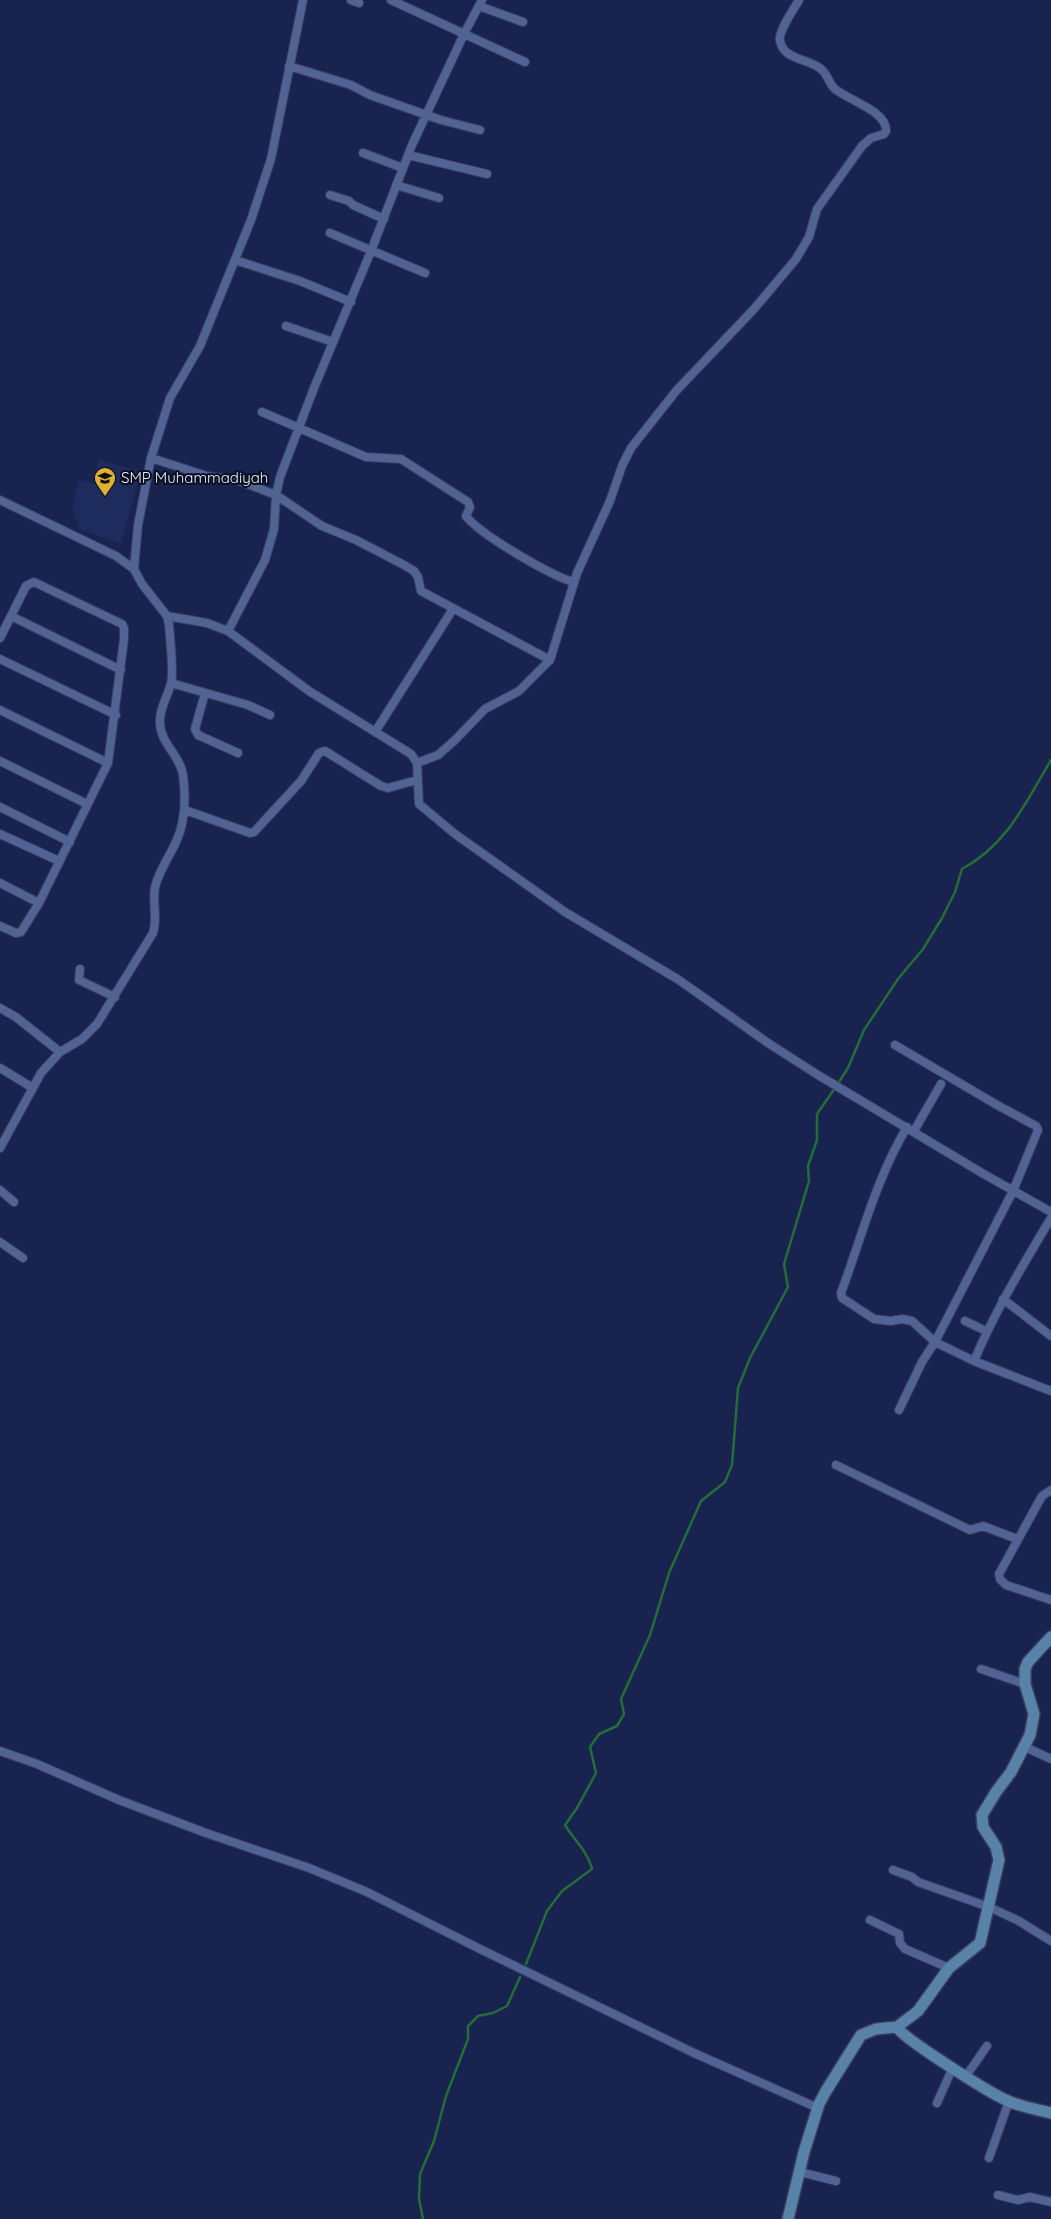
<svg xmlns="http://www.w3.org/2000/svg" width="1051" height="2219" font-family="Quicksand,sans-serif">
<rect width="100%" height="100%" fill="#18244f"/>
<path fill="#1d2c5d" d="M99 460 141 472 121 544 80 529 72 509 79 480 94 484Z"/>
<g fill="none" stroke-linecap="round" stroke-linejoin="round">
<path stroke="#236e36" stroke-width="2.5" d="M839 1082 848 1068 864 1030 898 979 923 949 942 918 955 892 962 869C1008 844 1025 803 1051 760
M526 1964 547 1911 562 1891 592 1869C588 1852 574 1840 565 1825L577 1808 596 1773 590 1747 599 1734 617 1726 624 1714 621 1699 650 1635 669 1573 701 1501 725 1482 732 1465 738 1388 750 1358 788 1287 784 1264 809 1181 808 1166 817 1140V1114L835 1088
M423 2219 419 2199 420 2174 434 2141 446 2096 468 2039V2026L478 2016 493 2013 507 2006 520 1977"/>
<g stroke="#383d5f" stroke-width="10">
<path id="street" d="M351 0 359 3
M391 0 525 62
M479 6 523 22
M289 66 351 85 370 95 441 120 480 130
M363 153 403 168
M408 155 487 174
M396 185 439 198
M330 195 349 201 353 205 384 219
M330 233 425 273
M235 260 300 281 351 302
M286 326 333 342
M262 412 366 457 401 459 468 502 470 507 466 516C479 534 553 577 574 582
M151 458 207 476 237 480 276 495 322 526 356 540 404 565 414 571 418 577 421 591 550 660
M0 500 116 556 134 569 142 584 167 616 169 625C170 638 174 672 171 683 168 696 159 709 160 723 160 743 180 755 183 775 186 798 186 821 176 842 169 857 159 871 155 887 152 902 158 917 153 933L97 1024 82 1039 60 1052 41 1073 0 1148
M134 569 138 525 151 458 170 398 200 346 251 220 271 159 303 0
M11 616 121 670
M167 616 207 623 228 631 309 691 411 754 417 763 419 804 455 834 565 912 679 980 768 1043 818 1075 982 1173 1051 1212
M228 631 265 560 274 529 276 495 280 477 314 388 371 251 412 145 464 34 482 0
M0 638 26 586 34 582 122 624 124 628V639L108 763
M0 659 116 715
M171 683 248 705 270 715
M205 693 195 729 198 735 238 753
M0 710 108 763 39 903
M375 732 453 609
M0 761 87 804
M417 763 438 755 454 741 485 709 519 691 550 660 577 573 610 501 622 466 631 448 676 391 754 309 796 259 809 237 817 209 862 146 871 138 884 134 886 131C887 111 848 100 835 89 829 84 828 75 822 70 810 58 784 61 780 41 778 31 794 9 799 0
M0 807 70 842
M185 810 250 833 254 832 301 781 319 753 325 751 381 786 388 788 417 780
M0 834 59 861
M0 883 39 903 21 932 16 933 0 926
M80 969 79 980 115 997
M0 1008 16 1017 60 1052
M895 1045 997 1105 1036 1126 1038 1130 1013 1191 935 1342 922 1362 899 1410
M0 1068 33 1088
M907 1127C876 1179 862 1236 841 1293L842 1298 874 1319 891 1321 902 1319 912 1321 935 1342 974 1361 1051 1391
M914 1131 941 1084
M0 1190 14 1202
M0 1242 23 1258
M1003 1299 1051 1336
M965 1321 986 1331
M974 1361C995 1311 1023 1265 1051 1218
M836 1465 970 1530 983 1526 1017 1539
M1051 1490 1042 1496 999 1574 1000 1579 1006 1585 1051 1600
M981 1669 1025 1684
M1025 1747 1051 1759
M0 1751 37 1764 119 1800 206 1833 309 1868 367 1892 480 1949 694 2053 818 2108
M893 1870 912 1877 918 1882 989 1907 1019 1921 1051 1941
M870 1920 899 1934 900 1943 905 1949 949 1968
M966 2076 987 2046
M937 2103 953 2067
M989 2158 1009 2101
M800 2172 836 2181
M998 2195 1018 2200 1030 2197 1051 2202"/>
</g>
<g stroke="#383d5f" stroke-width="14">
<path id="secondary" d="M897 2027C902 2038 990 2093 1006 2100 1020 2107 1036 2109 1051 2113
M788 2219 804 2152 819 2104 826 2091 861 2035 876 2029 897 2027 918 2011 949 1968 980 1943 999 1860 996 1847 983 1827 982 1815 996 1792 1011 1772 1030 1735 1034 1714 1025 1684V1669L1028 1662 1051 1637"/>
</g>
<use href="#street" stroke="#516393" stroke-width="8"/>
<use href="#secondary" stroke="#5982a8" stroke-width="11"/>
</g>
<defs>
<g id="school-pin" transform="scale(1.125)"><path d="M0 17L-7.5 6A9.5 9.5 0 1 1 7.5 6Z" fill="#ddb133" stroke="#090f22"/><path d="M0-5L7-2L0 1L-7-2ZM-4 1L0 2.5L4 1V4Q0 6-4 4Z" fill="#111"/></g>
</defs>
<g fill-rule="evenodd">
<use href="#school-pin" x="105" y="478"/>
</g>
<g text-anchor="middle" stroke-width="4" stroke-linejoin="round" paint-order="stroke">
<g font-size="15" fill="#ecf1fc" stroke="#090f22" text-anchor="start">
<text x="121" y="483">SMP Muhammadiyah</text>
</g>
</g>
</svg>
